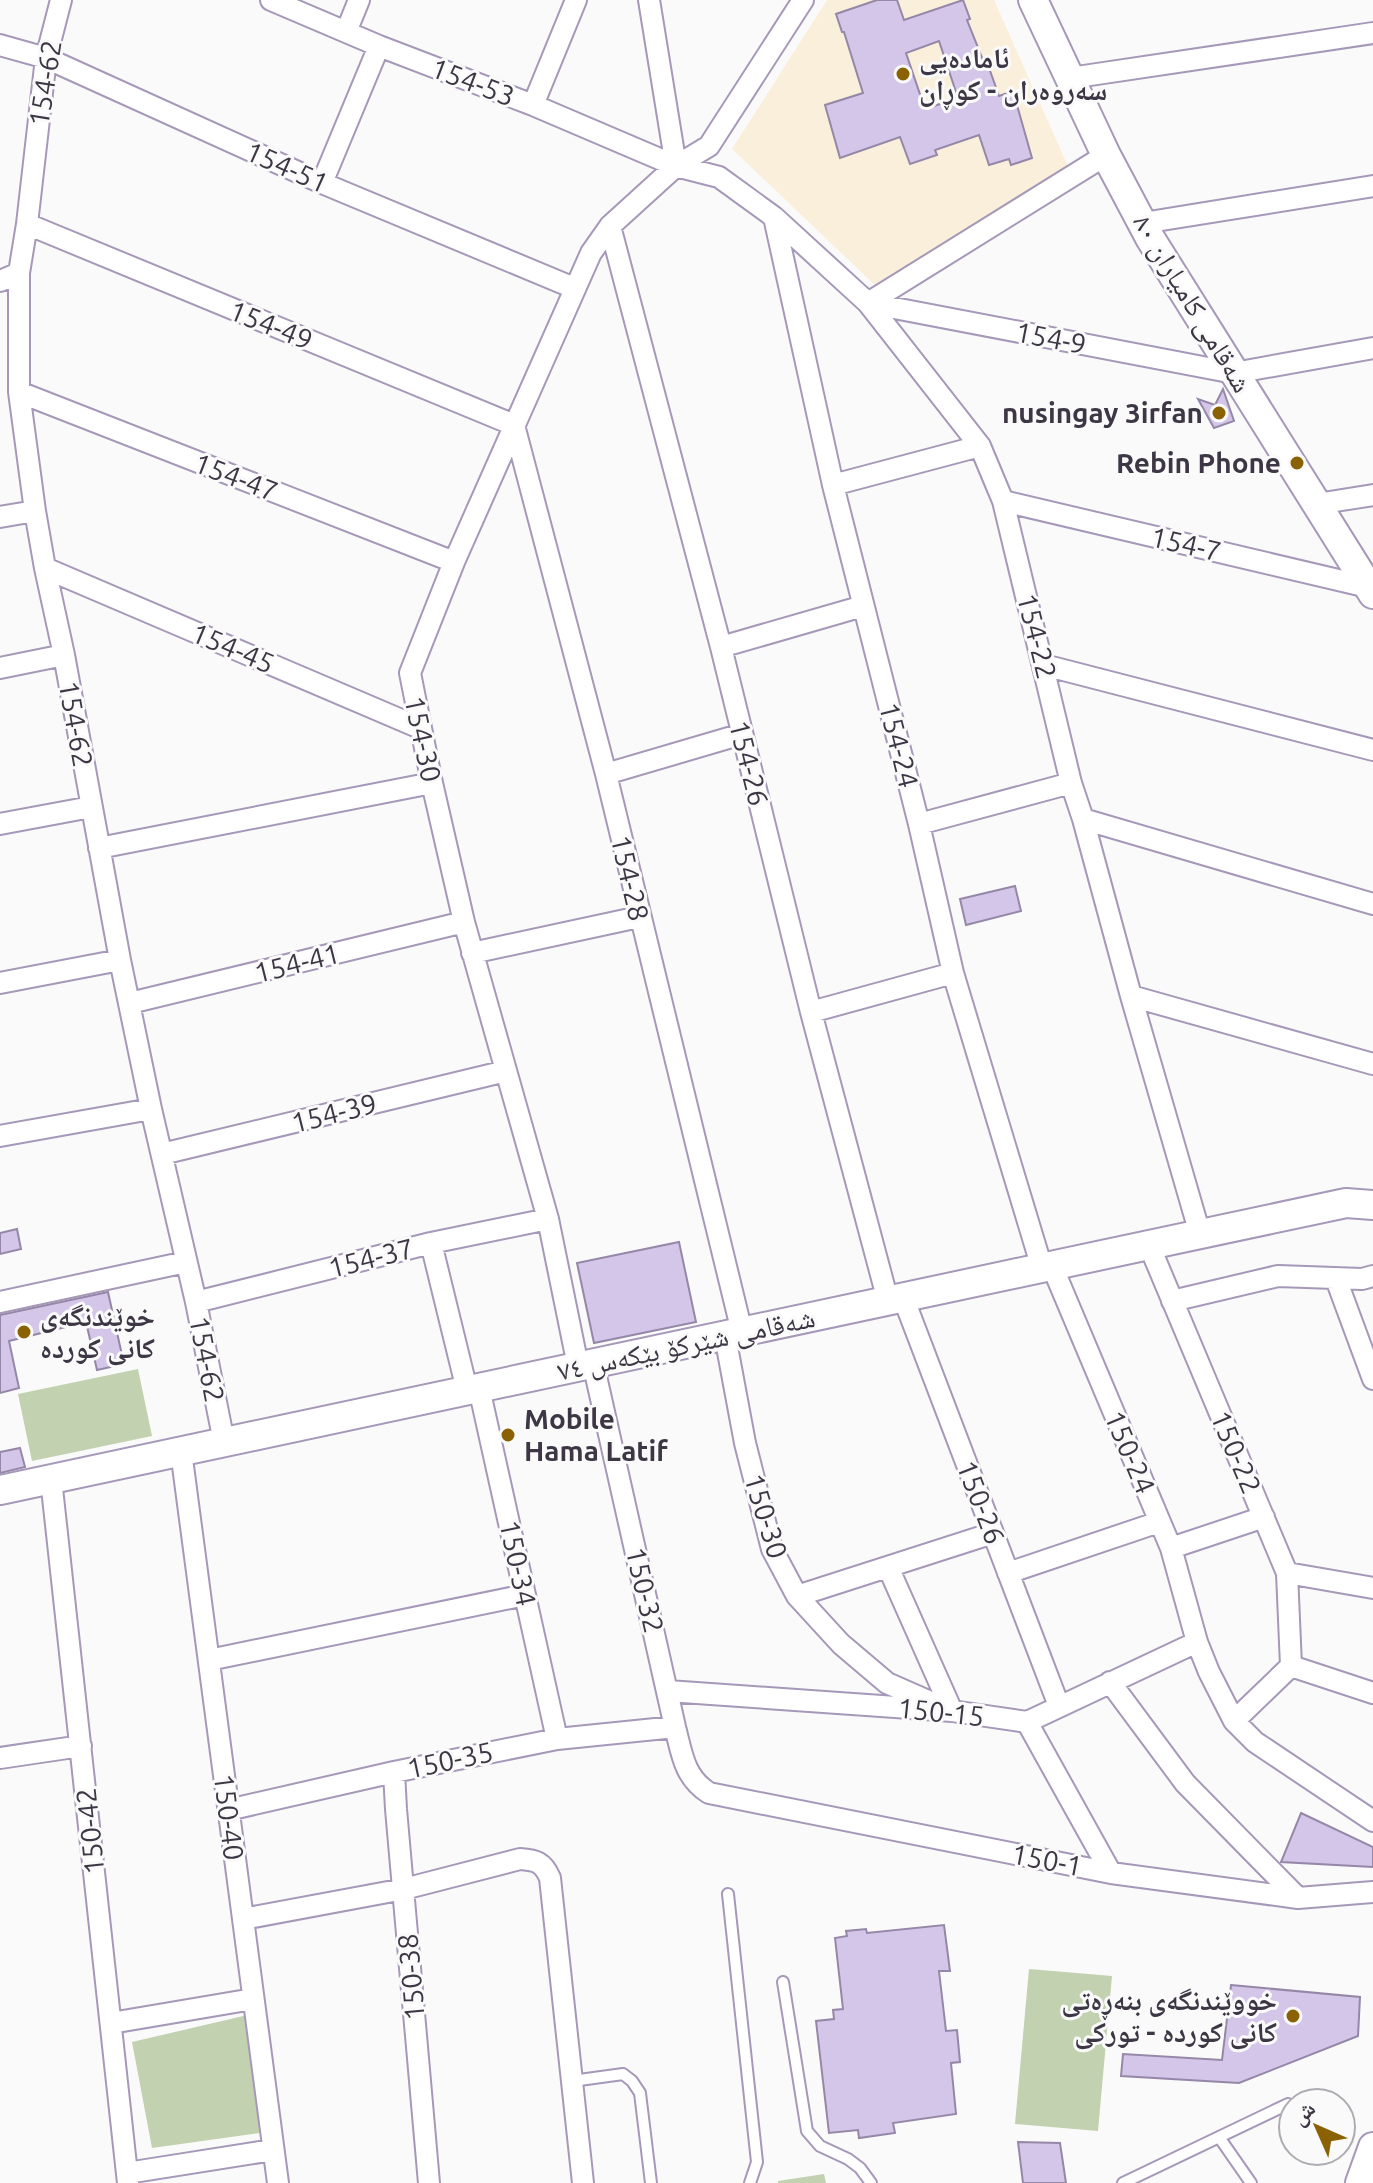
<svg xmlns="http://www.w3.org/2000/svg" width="1373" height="2183" font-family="Ubuntu,'Noto Naskh Arabic',sans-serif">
<rect width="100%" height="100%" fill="#fafafa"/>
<path fill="#faefda" d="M827 0H994L1070 171 879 289 732 149Z"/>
<path fill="#c2d1af" d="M138 1369 152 1436 32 1461 18 1394Z
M1029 1969 1112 1976 1098 2131 1015 2124Z
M252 2014 267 2132 152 2148 132 2042Z
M824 2174 826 2183H778V2181Z"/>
<path fill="#d4c6e8" stroke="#9587a7" stroke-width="2" fill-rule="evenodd" d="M877 0H897L904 20 963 0 970 19 967 20 985 65H988L999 96 1013 91 1032 158 1011 165 1009 159 989 165 979 135 935 150 937 155 910 164 900 137 840 158 825 105 863 93 844 32H842L836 14ZM939 41 958 98 925 109 906 53Z
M1223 389 1234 421 1214 428 1198 399 1215 405Z
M1015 886 1021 911 966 925 960 899Z
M17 1229 21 1249 0 1254V1233Z
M679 1242 696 1322 594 1343 577 1263Z
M108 1292 124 1364 97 1370 86 1322 9 1341 19 1388 0 1393V1315Z
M20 1448 25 1467 0 1473V1452Z
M1301 1813 1373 1847V1867L1281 1862Z
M944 1925 950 1971H939L946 2031 957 2030 960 2062 951 2063 956 2114 893 2123 895 2133 859 2138 858 2130 829 2133 816 2021 834 2019 833 2010 843 2009 835 1938 847 1936 846 1931 866 1929 867 1933Z
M1231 1985 1360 1997 1358 2036 1239 2083 1121 2076 1123 2054 1222 2060Z
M1018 2142 1060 2143 1066 2183H1023Z"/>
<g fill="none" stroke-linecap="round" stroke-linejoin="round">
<g stroke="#a698b8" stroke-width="14">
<path id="lane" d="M728 1894 757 2162 750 2183
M783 1982 807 2131 820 2146 848 2159 860 2168 871 2183
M572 2081 623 2074 632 2081 640 2093 651 2183
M1219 2137 1251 2183
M1123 2183 1288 2104"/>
</g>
<g stroke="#a698b8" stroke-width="24">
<path id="street" d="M61 0 46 58 27 224 19 273V392L35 511 45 568 64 655 120 960 151 1109 196 1302 224 1442
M271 0 379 46 533 105 676 166 719 177 774 217 868 303 980 446 1003 501 1071 783 1083 819 1131 996 1200 1234
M649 0 676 166
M346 32 359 0
M0 45 46 58 322 183 574 288
M1070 78 1373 33
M533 105 576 0
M322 183 379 46
M774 217 833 485 919 824 953 973 1042 1268
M1143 223 1373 186
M27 224 514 425 606 774 742 1332
M610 226 721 647 811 1012 888 1301
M0 281 19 273
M868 303 1234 373 1373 348
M868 303 1106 155
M19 392 454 562
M833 485 980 446
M1003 501 1368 587
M1317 504 1373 495
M0 517 35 511
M45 568 420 728
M721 647 863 606
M1044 665 1373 750
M0 668 64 655
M606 774 742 734
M1083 819 1373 904
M0 824 91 807
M919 824 1071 783
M99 848 432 783
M472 953 639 917
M0 983 120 960
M1131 996 1373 1064
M130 1003 464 922
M811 1012 953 973
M0 1136 151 1109
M162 1154 506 1071
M431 1243 467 1390
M1149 1245 1287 1573 1291 1666
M1052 1266 1171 1548 1197 1642 1209 1672 1234 1721 1255 1742 1373 1821
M1336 1279 1373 1379
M903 1297 1059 1706
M1172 1301 1278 1276 1362 1279 1373 1276
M0 1302 186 1262
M196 1302 431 1243 548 1219
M725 1336 745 1443 772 1549 797 1596 841 1644 887 1683 937 1705
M593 1363 675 1727C682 1754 684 1777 709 1793L1111 1873 1298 1898 1373 1892
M578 1366 548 1219 464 922 432 783 410 673 454 562 591 253 610 226 676 166 709 146 803 0
M479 1388 557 1739
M181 1451 278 2183
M51 1479 128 2183
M1171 1548 1264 1517
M888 1567 952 1711
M1008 1573 1159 1522
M1287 1573 1373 1588
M797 1596 993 1533
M209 1660 525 1595
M1291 1666 1373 1693
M1110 1682 1185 1783 1298 1898
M668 1691 952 1711 1027 1722 1197 1642
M1234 1721 1291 1666
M1027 1722 1111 1873
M0 1758 81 1746
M394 1772 396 1809 429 2183
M228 1810 394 1772 557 1739 675 1727
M243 1919 404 1889 520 1859C536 1860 543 1862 550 1878L583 2183
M111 2023 253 1999
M127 2173 273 2150"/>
</g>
<g stroke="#a698b8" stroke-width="32">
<path id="secondary" d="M1033 0 1106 155 1150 238 1373 594
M0 1490 1346 1203 1373 1205
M1360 2183 1373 2147"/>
</g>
<use href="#lane" stroke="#fff" stroke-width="10"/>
<use href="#street" stroke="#fff" stroke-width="20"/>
<use href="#secondary" stroke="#fff" stroke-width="28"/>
</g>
<g fill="#8b6203" stroke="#fafafa" stroke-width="3">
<circle cx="903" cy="74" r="8"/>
<circle cx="1219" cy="413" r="8"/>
<circle cx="1297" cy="463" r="8"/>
<circle cx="24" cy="1332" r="8"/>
<circle cx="508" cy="1435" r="8"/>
<circle cx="1293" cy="2016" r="8"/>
</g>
<g text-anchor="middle" stroke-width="6" stroke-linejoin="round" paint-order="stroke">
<g font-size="28" font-weight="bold" fill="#3d3745" stroke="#fafafa" text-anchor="start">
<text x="919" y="68">ئامادەیی<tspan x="919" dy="32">سەروەران - کوڕان</tspan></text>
<text x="1203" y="423" text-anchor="end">nusingay 3irfan</text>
<text x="1281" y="473" text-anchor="end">Rebin Phone</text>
<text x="40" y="1326">خوێندنگەی<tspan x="40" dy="32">کانی کوردە</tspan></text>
<text x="524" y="1429">Mobile<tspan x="524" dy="32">Hama Latif</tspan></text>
<text x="1277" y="2010" text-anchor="end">خووێندنگەی بنەڕەتی<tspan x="1277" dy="32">کانی کوردە - تورکی</tspan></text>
</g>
<g font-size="28" fill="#3d3745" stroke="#fafafa">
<text transform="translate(473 82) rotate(21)" y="10">154-53</text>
<text transform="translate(45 83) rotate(-81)" y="10">154-62</text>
<text transform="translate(287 167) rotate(24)" y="10">154-51</text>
<text transform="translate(1193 303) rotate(59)" y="10">شەقامی کامیاران ٨٠</text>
<text transform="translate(271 325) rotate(22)" y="10">154-49</text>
<text transform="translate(1051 338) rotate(11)" y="10">154-9</text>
<text transform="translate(236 477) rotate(21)" y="10">154-47</text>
<text transform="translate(1186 544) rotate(13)" y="10">154-7</text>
<text transform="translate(1037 636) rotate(76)" y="10">154-22</text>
<text transform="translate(233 648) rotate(23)" y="10">154-45</text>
<text transform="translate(76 724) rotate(80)" y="10">154-62</text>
<text transform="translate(423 739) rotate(78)" y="10">154-30</text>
<text transform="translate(899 745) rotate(76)" y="10">154-24</text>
<text transform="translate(749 763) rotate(76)" y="10">154-26</text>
<text transform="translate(630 878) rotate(77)" y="10">154-28</text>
<text transform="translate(297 963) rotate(-14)" y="10">154-41</text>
<text transform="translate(334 1113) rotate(-14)" y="10">154-39</text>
<text transform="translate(371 1258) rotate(-14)" y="10">154-37</text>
<text transform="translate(686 1344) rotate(-12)" y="10">شەقامی شێرکۆ بێکەس ٧٤</text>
<text transform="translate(207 1359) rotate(79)" y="10">154-62</text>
<text transform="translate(1130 1452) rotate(67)" y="10">150-24</text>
<text transform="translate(1236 1452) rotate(67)" y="10">150-22</text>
<text transform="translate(981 1502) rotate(69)" y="10">150-26</text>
<text transform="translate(766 1516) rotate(73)" y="10">150-30</text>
<text transform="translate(518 1563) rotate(78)" y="10">150-34</text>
<text transform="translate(645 1590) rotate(77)" y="10">150-32</text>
<text transform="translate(941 1712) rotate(6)" y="10">150-15</text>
<text transform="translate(450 1760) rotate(-12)" y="10">150-35</text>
<text transform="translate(229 1817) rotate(83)" y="10">150-40</text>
<text transform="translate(90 1831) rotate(-96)" y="10">150-42</text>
<text transform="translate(1047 1860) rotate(11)" y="10">150-1</text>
<text transform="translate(411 1977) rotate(-95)" y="10">150-38</text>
</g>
</g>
<g transform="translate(1317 2127) rotate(315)"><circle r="38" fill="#fafafa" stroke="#aeacb2" stroke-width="2"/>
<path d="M0-6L14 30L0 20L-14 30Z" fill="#8b6203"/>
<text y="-12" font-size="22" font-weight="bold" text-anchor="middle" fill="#3d3745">ش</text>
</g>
</svg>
